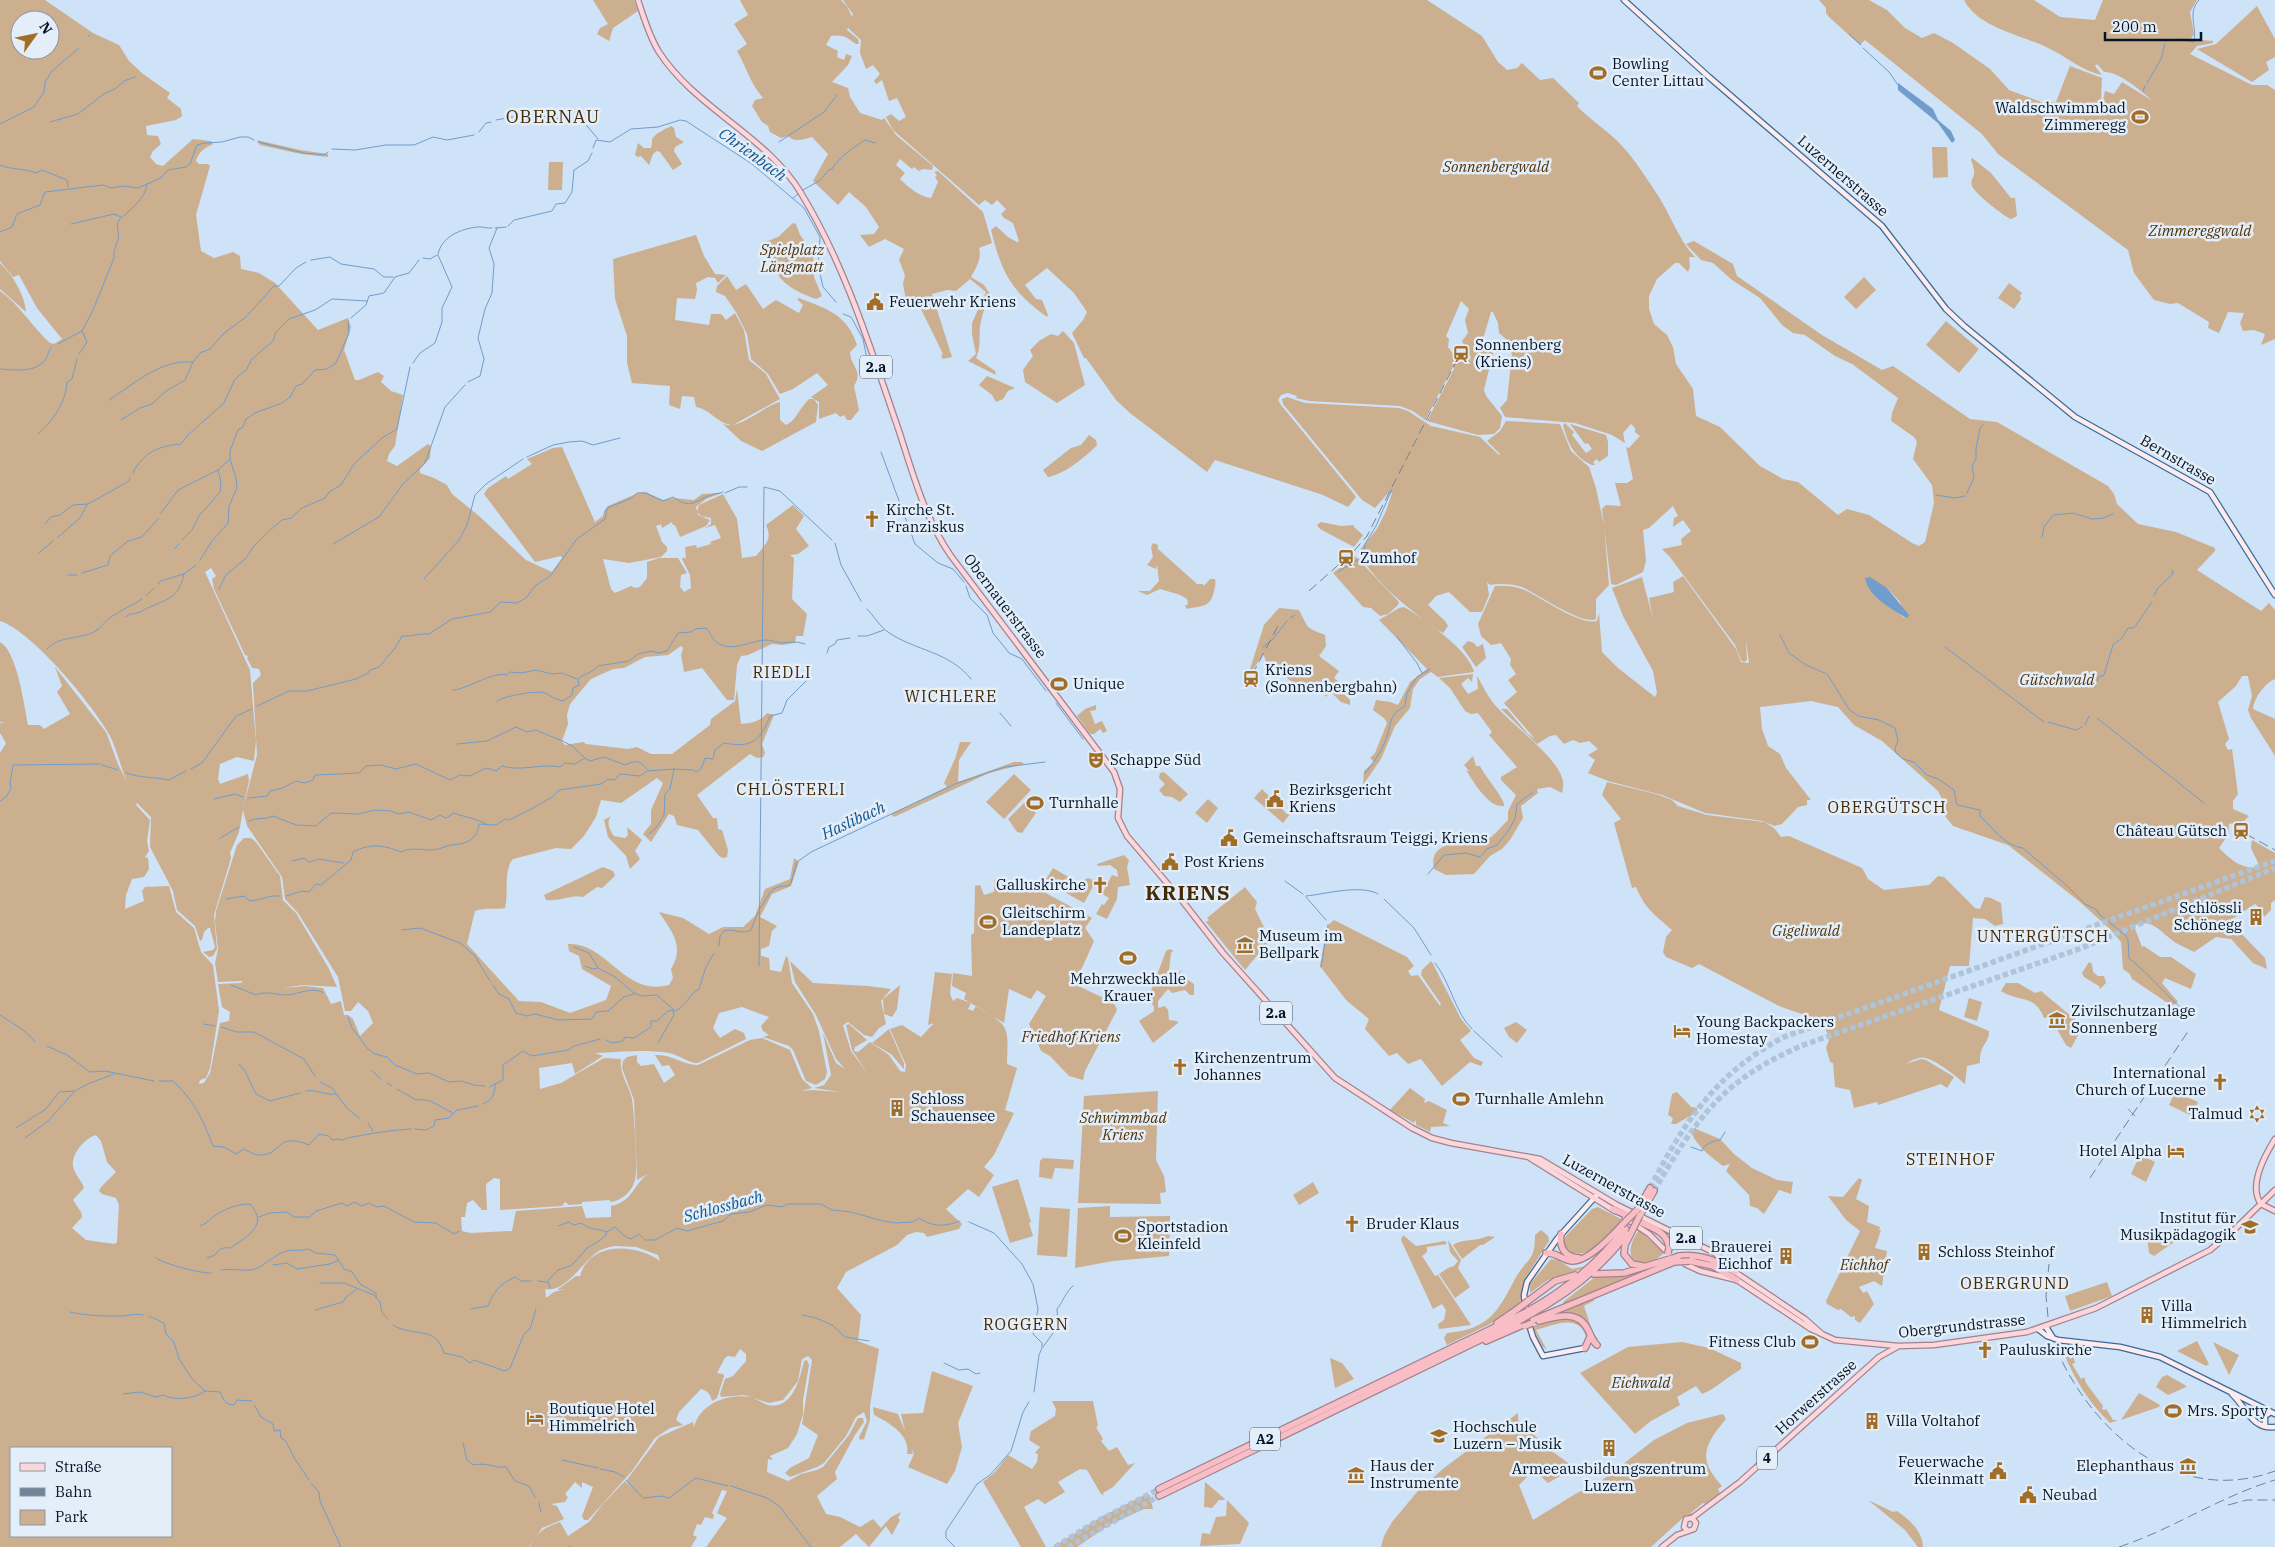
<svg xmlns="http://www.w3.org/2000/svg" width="2275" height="1547" font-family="'IBM Plex Serif',serif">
<rect width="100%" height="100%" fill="#cee2f8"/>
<path fill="#ccaf8e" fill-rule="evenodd" d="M0 0H45L93 33 119 45 129 61 143 74 170 93 167 98 181 109 182 116 176 120 146 126 147 135 158 136 161 144 153 151 150 157 156 164 163 166 193 139 211 141 213 144C205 148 199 151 196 161L199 164H208L210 166 196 215 201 251 214 258 233 252 240 256 241 269 259 273 275 283 318 330 348 318 351 327 344 350 355 380H359L378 372 384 376 381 382 391 391 403 395 395 446 389 454 387 461 397 466 428 444 431 446 430 458 420 469V473L434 478 447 485 452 494 479 516 526 560 552 572 562 558 561 556 535 562 484 494 488 488 506 476 508 479 532 464 527 459 553 448 562 447 595 522 603 516 604 511 608 506 638 493 646 492 663 500 674 498 694 500 702 494 722 493 706 499 696 507 698 515 710 520 706 526 680 537 675 525H673L672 522 662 528 661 524 656 526 662 542 667 547V551L661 557 629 563 603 559 611 589 615 593 631 586 635 588 640 587 647 578V562L659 558H678L687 573 681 575 680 587 684 592 691 588 690 575 682 559 683 557 686 559 685 547 696 545 697 548 711 544 710 542 721 538 715 525 705 528 711 524V518L701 516 697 512 699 505 723 494 737 519 742 558 756 556C765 544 773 540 766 525L793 505 804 516 796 529 809 546 798 554 790 555 794 558 792 599 807 614 803 636H796L795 643 782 645 772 644 748 655 741 656 737 665 734 700H727L702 668 684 672 681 655 683 648 681 646 668 655 645 657 624 668 613 669 591 679 570 704 567 715 568 724 562 741 565 745 583 742 586 744 628 749 637 747 651 754H672L710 725 711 719 735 701 737 689 741 724C752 723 760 722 767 713L774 715 762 744 765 753 763 757 757 758 750 754 697 795 713 818H717L718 829 722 830 728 850 727 857 723 858 719 856 698 830 677 825 674 816 669 814 651 842 643 834 651 824V810L663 783 657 778 621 803 601 800 596 817 584 836 571 849 556 848 513 859C503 870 509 894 505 908 495 910 486 907 475 911L467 944 519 1001 541 1002 570 1013 606 1000 611 986 582 969 579 956 569 951 568 944C608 942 623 997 669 985L673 978 671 969C685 946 672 932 659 912L683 918 709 934 723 927H743L755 916 765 889 790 879 794 858 799 862 791 886 772 894 760 917 777 926 772 931 769 946 761 949V956L769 958 770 970 781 972 786 956 788 958 792 983 813 1014 819 1031 827 1072 825 1079 816 1085 806 1081 793 1050 789 1046 763 1037 769 1035 763 1031 761 1026 769 1017 742 1007 719 1013 713 1028 720 1038 735 1029 744 1033 746 1039 698 1063C687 1063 680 1055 669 1053 645 1049 620 1052 595 1053L603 1056 575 1074 572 1063 539 1068 540 1089 561 1083 604 1058 621 1059C619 1074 629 1085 632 1099 634 1112 638 1169 635 1180 632 1192 622 1200 611 1202L609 1200 582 1202V1204L569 1205 565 1202 562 1206 500 1210V1179L494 1178 486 1184 487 1210H482L473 1200 467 1203 465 1217H461L462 1231 470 1233 512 1231 516 1211 582 1206 586 1218 611 1217V1206C635 1201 633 1182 651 1172L637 1180 634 1100 622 1068 623 1061 627 1057 637 1055V1062L641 1066 654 1064 664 1083 675 1075 669 1065 662 1066 655 1055C672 1054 683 1065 698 1065L750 1040 762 1038 790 1050 802 1079 812 1088 801 1091 812 1090 840 1092 814 1088 824 1085 831 1075 823 1033 836 1063 845 1069 836 1059 816 1015 795 982 790 961 813 983 868 986 891 989 881 1001 886 1024 879 1028 872 1037 864 1035 848 1022 843 1025 851 1051 868 1074 852 1050 846 1025 849 1024 867 1040 855 1047 854 1051 858 1052 870 1042 889 1055 900 1071 905 1072 906 1065 890 1029 902 1025 921 1037 934 1023 928 1025 935 972 952 974 950 994 953 1001 957 998 971 1003 968 1009 973 1011 976 1006 978 1007C1011 1027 1008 1027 1007 1064L1017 1068 1005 1110 1014 1113 994 1155 984 1167 994 1175 979 1197 968 1189 946 1209 962 1224 959 1229 927 1237 924 1233 916 1232 907 1235 897 1245 846 1272 837 1288 861 1315 858 1341 879 1349 870 1406V1420L864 1439 860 1440 859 1437 867 1421 864 1412 856 1417 846 1436 824 1463 817 1467 790 1477 785 1473 790 1468 809 1458 818 1435 802 1424 812 1360 808 1356 802 1359 798 1381 783 1400 769 1403 744 1395 721 1397 720 1394 725 1379 733 1376 746 1361V1354L740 1349 735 1357 728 1356 725 1358 717 1373 723 1374 724 1376 717 1398 712 1401C710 1394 708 1391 701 1389L679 1412 676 1420 683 1425 670 1428 655 1438 632 1471 588 1520H584L582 1516 593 1487 582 1482V1488L575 1482 565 1494 568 1497 565 1502 551 1504 557 1506 564 1519 542 1528 529 1547H0V753L6 743 0 733V723H5L0 722V642C17 651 24 705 28 725H40L44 729 70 714 57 692 62 686 55 667 106 732 118 764 129 786C121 770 118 752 110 736 94 706 32 631 0 621V291C20 305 32 327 50 343L54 344 62 339 37 308 19 275 13 277 0 261ZM20 20H50V50H20ZM211 568 216 576 212 579 214 589 245 655 248 656 247 658 252 668 259 669 261 675 253 683 257 755 243 808 249 781 248 774 220 784 218 779 220 764 237 757 254 761 256 741 250 670 205 572ZM137 803 151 817 150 847 173 891 177 910 195 926 200 941 202 940 204 932 208 928H210L215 947 213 950 203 952 209 957 213 956 217 949 214 915 231 858 230 853 239 832 243 810 247 826 282 877 285 899 298 913 338 977 345 1011H351L358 1002 368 1011 373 1023 360 1036 353 1019 348 1015H344L341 1001 331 1004 323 988 305 986 281 988 303 985 337 987 328 967 296 913 283 900 280 876 256 842 251 838H244L237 845 216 911 215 922 218 949 215 963 218 982 243 981 241 983 218 984 222 1007 230 1012 229 1021 220 1023 210 1073 204 1083 199 1084 200 1080 206 1078 210 1068 219 1011 213 965 201 952 194 928 176 912 169 886 145 887 142 891 144 901 125 909 126 895 132 879 144 877 149 869 148 858 145 857 149 851 147 841 150 820 136 805ZM96 1135 101 1141 107 1162 116 1172 101 1187 99 1191 102 1194 116 1198 119 1205 117 1242 115 1244 86 1240 72 1228 82 1217 81 1212 73 1200 84 1188C82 1181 74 1174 73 1166 71 1154 85 1138 96 1135ZM615 1246 636 1247 658 1255 660 1261C638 1244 590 1240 580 1276H576L557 1290 565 1289 554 1292 546 1298 545 1289C564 1294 582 1263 596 1253 601 1249 608 1247 615 1246ZM11 1448H171V1536H11Z
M593 0H634L638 11 613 28 609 41 597 34 600 28 608 24Z
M740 0H841L847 6 852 17 847 30 858 39 859 44H856C847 37 843 34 831 36L826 45 838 51 837 57 844 60 846 54 852 56 848 65 832 82 848 88 850 97 860 113 882 120 884 118 896 135 933 166 932 170 923 169 919 171 914 167 912 169 900 159 896 165 905 173 900 179C908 187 920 197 931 198L938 182 935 177 937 175 934 172 938 171 983 212 992 243 979 248C982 258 976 268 971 277L984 285 990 294C986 304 982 314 980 326 979 337 981 347 976 358L995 371 996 375 968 361 976 354 972 334V323L986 292 970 279 956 291 947 290 932 294 952 357 943 359 941 356 943 354 919 305 913 306 906 300 903 284 905 275 899 260 904 249 885 239 869 247 860 235 874 234 879 227 866 207 849 192 838 205 813 181 828 154 812 137C804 139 794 143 788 136L781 138 770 132 768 126 762 122 752 106 755 100 763 98C750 83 747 68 737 51L747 44 734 24 748 15Z
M843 0H1427L1482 36 1498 62 1507 70 1517 68 1522 63 1540 80 1553 78 1579 103 1577 106C1591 121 1609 131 1623 147 1635 160 1645 176 1655 191 1670 212 1677 238 1695 257H1689L1690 267 1688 272 1679 263H1675L1657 279 1649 296V309L1654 324 1667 335 1673 347 1676 364 1693 389 1696 416 1720 427 1760 466 1783 479 1798 482 1838 515 1847 509 1869 515 1912 543 1919 546 1925 542 1934 503 1932 485 1913 459 1917 442 1914 437 1891 421 1892 413 1898 398 1852 364 1835 356 1805 335 1793 333 1782 325 1760 298 1732 280 1713 263 1701 260 1686 244 1694 241 1733 264 1737 276 1822 335 1882 370 1893 366 1970 419 1997 422 2108 486 2114 494 2117 504 2138 524 2176 532 2215 548V551L2197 570 2261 611 2269 603 2275 610V679C2265 683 2254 698 2253 709L2275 719V756L2251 718 2248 710 2252 696 2248 676H2242L2236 686 2218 702 2229 739 2225 744 2228 750 2232 749 2238 794 2233 801V809L2249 816 2244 821 2229 824 2228 835 2219 848C2231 860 2242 870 2260 867L2251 848 2252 840 2275 853V900L2271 903V910L2264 917 2262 910 2255 904 2229 921 2265 958 2267 969 2253 963 2231 939 2216 937 2194 952C2188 949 2182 946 2176 943 2162 934 2151 916 2134 926L2142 947 2144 946 2160 957H2171L2196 974 2191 989 2165 978 2162 983 2178 1002 2172 1006 2132 979 2130 974 2123 969 2121 942 2112 931 2080 902 2008 845 1953 826 1945 816 1943 801 1938 791 1882 741 1854 725 1838 707 1811 701 1760 707 1762 729 1768 746 1780 754 1786 768 1811 800H1807V805L1798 807 1782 824 1774 826 1763 821 1705 813 1662 795 1608 781 1588 773 1595 760 1588 755 1598 749 1589 741 1580 743 1573 740 1564 744 1556 735 1550 736 1537 744 1501 709H1507L1528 734 1535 739 1504 703 1517 692 1508 680 1516 674 1510 665 1511 659 1501 643 1491 645 1481 636 1478 624 1495 586C1503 585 1514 586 1522 589 1540 596 1579 626 1597 621L1599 613 1602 652 1618 668 1655 697 1657 693 1653 671 1623 616 1612 588 1642 577 1653 619 1649 598 1674 592 1673 582 1683 576 1736 649 1741 662 1749 663 1746 640 1747 660 1744 662 1741 660 1735 645 1670 557 1662 549 1682 545 1681 539 1691 531 1683 520 1673 527 1674 518 1678 516 1673 506 1649 528 1643 530 1646 561 1643 572 1616 585 1611 584 1602 509 1606 505 1621 506 1615 483H1627L1633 479 1626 447 1629 448 1640 436 1635 432V428L1631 424 1623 433 1625 443 1612 435 1575 423 1505 417 1500 408 1507 400 1512 355 1507 340 1499 333 1498 323 1493 312H1491L1481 346 1494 349 1484 390 1486 396 1502 416 1500 428 1494 434 1478 435 1427 421 1454 369 1453 367 1425 420 1413 411 1400 406 1309 401 1296 398 1297 396 1288 393 1281 395 1278 400 1281 405 1354 494 1356 497 1348 507 1323 495 1215 460 1207 472 1130 413 1116 400 1086 358H1084L1072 333 1083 320 1087 312 1074 293 1047 268 1025 285 1036 299 1042 300 1048 315 1047 317C1010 290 1002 273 991 230L996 226 1008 237 1017 242 1019 241 1013 223 1004 218 1001 214 1006 209 997 200 992 205 985 200 979 205 893 130 886 117 891 114 899 121 906 117 897 98 889 101 882 80 876 84 874 81 880 74 873 65 866 69 860 53 861 40 848 28 853 14ZM1461 301 1469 309 1465 320 1468 333 1462 341 1471 358 1467 362H1459L1448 347 1449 339 1446 336ZM1887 588 1900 602 1905 618 1883 603 1870 589Z
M1819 0H1869L1887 10 1905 28 1922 38 1934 33 1953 43 1990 69 2009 90 2044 103 2056 102 2070 66 2102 78 2101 99 2103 101 2105 91 2114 94 2122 82 2153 101C2142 92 2119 71 2104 72L2097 64 2095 66 2102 75C2084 72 2067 57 2050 49 2024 35 1979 29 1964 0H2034L2060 17 2095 20 2103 0H2197L2190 12 2194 34 2191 39 2213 41V43L2197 46 2190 54 2252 85H2267L2275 90V339L2261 345 2265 334 2254 330 2243 331 2240 323 2244 313 2228 312 2219 333 2208 328 2209 322 2178 303 2170 304 2154 300 2134 273 2128 250 1998 154 1982 134 1865 40 1860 45 1829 17 1826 13V8Z
M2257 6 2275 39V57L2266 62 2269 70 2252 82 2197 49 2216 44Z
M671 126 674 128 676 137 684 142 675 147 674 151 682 164 673 170 660 152 657 151 653 154 649 165 641 156 638 157 635 155 638 143 644 148H651C652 145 652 143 652 140 653 134 666 129 671 126Z
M257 140 300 150 328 154V157L301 154 260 145Z
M1932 147H1947L1948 177 1933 178Z
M1972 158 1991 173 2011 198H2015L2017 216 2011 219C2005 217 1974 193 1972 186 1970 181 1973 179 1974 175 1975 170 1972 163 1971 159Z
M549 162H563L562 190H548Z
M793 223 796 224 800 235 813 252 814 277 822 296 816 299C802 294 785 287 777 273 772 265 768 256 761 249L765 242 778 237Z
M696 235 704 256 715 274 726 275 718 283 715 278 708 277 696 283 697 290 695 299 677 298 675 320 709 325 711 314H721L726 320 735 313 744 330 749 360 766 374 780 399 733 425C719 425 710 409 696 407L694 397 682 396 680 409 669 405 670 386 632 383 627 363V336L615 299 613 259Z
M0 263C12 274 25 295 26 312L0 289Z
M727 276 736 290 746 284 763 309 776 300 799 313 803 305 797 299 799 298C827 309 847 314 857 345L850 352C850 366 864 370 854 386L859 410 851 420H847L844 415 840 417 836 413 819 419V402L811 397 828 385 817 373 793 389 780 394 768 374 751 359 747 334 736 312 725 296 716 292 717 286Z
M1864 277 1876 290 1856 309 1844 297Z
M2009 283 2022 293 2020 296 2021 299 2014 309 1998 298Z
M1946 321 1979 349 1959 373 1926 345Z
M1063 331 1074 343 1085 385 1057 403 1025 382 1023 370 1033 356 1030 350 1039 341 1051 334 1058 336Z
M987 376 1015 388 1008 391 1003 399 996 402 992 395 979 385Z
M1287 397 1305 403 1399 408 1408 411 1431 426 1480 437 1499 455 1500 454 1487 441 1500 431 1506 421 1560 424 1571 451 1589 467 1596 488 1604 525 1609 585 1596 599V619C1583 626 1536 593 1522 587 1513 584 1499 583 1490 585L1487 582 1489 595 1482 612H1470L1449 592 1436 596 1428 605 1445 621 1448 626 1443 633 1436 629C1407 607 1377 585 1358 552L1377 529 1386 511 1392 493 1389 492 1375 508 1362 500 1283 404 1282 399Z
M809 399H814L818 405 816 422 762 451 741 441 722 423C736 433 763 406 780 402V420L786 425C796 421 800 407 809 399Z
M1565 423 1574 432 1572 435 1586 453 1592 449 1588 443 1585 444 1570 424 1606 435 1608 442V456L1599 462 1597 459 1593 462 1595 465H1592C1574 457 1568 444 1563 425Z
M1089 435 1096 440 1097 445C1086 457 1063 475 1048 477L1043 470 1071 448 1081 445Z
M1321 522 1341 526 1354 525V527L1363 535 1354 547 1320 529 1317 525Z
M1153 543 1158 545 1157 563 1158 549 1197 584H1203L1204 586 1210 579H1215C1216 585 1215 586 1214 591 1210 609 1202 605 1187 609L1185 606 1188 604 1187 599C1179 593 1169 592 1160 589L1147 595 1138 591H1150L1159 581 1157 565 1156 569 1147 565 1153 557 1151 547Z
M1355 556 1399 602 1398 605 1388 614 1380 616 1371 608 1363 607 1334 574 1333 573Z
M1404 607C1423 618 1470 651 1474 672L1438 677 1431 672 1420 679 1413 689 1410 708 1395 726 1381 759 1363 785 1364 771 1374 762 1370 758 1375 753 1387 723 1385 719 1373 710 1376 700 1390 702 1398 705 1410 682 1427 669 1379 620 1399 608Z
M1279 608 1299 610C1309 629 1305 627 1325 635L1326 646 1319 656 1339 671 1334 678 1338 681 1337 687 1350 700V705L1341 702 1327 688V697L1312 684 1305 690 1288 679 1283 672 1267 663 1263 654 1253 670 1250 669 1264 625Z
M1468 641 1474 643 1477 647 1483 644 1486 658 1476 667 1462 647Z
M1473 674 1472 682 1468 678 1461 684 1468 694 1478 689 1477 676C1483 686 1488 697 1495 705 1511 724 1556 756 1562 778 1564 783 1563 789 1562 793L1550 787 1537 789 1538 793 1521 806 1523 818 1510 840 1502 849 1490 856 1474 874 1446 875 1434 869C1427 834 1478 846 1491 837 1497 832 1503 825 1508 820V811L1516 795 1501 780V777L1517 767 1489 735 1492 732 1478 713 1471 714 1465 711 1450 688 1439 678Z
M1096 705V710L1090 711 1095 724 1102 721 1107 731 1103 733 1100 729 1094 734H1090L1077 716 1085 709Z
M960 742H971L959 760 958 782 1014 762H1022L1024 764 989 773 894 817 891 814 947 787 944 783 955 759Z
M1473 756 1476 766H1480C1484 775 1506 800 1504 806 1488 808 1473 781 1466 770L1470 772 1464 765Z
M1164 772 1188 794 1180 802 1172 797 1164 796 1159 790 1165 784 1159 778 1160 773Z
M1014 774 1031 790 1004 819 986 802Z
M1607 782 1656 794 1672 800 1678 806 1707 815 1765 822 1775 829 1781 837 1789 836 1862 868 1868 879 1884 890 1929 885 1938 876 1944 877 1975 908 1980 909 1985 897 1991 898 2001 903 2003 924 1995 926 1985 919 1973 918 1969 966H1950L1939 1010 1989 1031C1989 1044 1979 1045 1980 1063L1967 1066 1965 1084C1956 1076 1936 1060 1925 1058 1919 1056 1911 1061 1906 1064L1921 1059 1926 1060 1954 1077 1947 1088 1941 1084 1878 1105 1877 1102 1854 1108 1850 1090 1835 1087 1833 1063 1830 1062 1826 1048 1829 1040 1828 1034 1823 1025 1818 1020 1779 1006 1699 964 1692 968 1666 957 1663 952 1666 937 1672 930C1655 915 1645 909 1636 887L1632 888 1614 823 1621 819 1602 795Z
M1262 789 1287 814H1290L1283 823 1254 798Z
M1208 799 1218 808 1207 823 1195 813Z
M1025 802 1036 813 1022 833 1017 832 1008 819Z
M611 816C606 823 609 829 614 836L625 838 628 835 627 827 642 840 635 851 640 859 630 869 626 856 608 837 604 820Z
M1124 855 1129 860 1127 867 1130 885 1118 887 1117 899 1107 919 1096 914 1102 904 1104 905 1109 898 1102 894 1112 875 1118 877 1117 870 1110 865 1098 866 1097 864Z
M603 867 613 871 615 876 602 888 597 887 583 897C571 894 560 902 546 900L544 895Z
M1053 868 1079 883 1088 878 1096 881 1084 903 1045 881Z
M1003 879 1040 890 1092 918 1085 928 1094 941 1083 966 1072 983 1114 1003 1117 1010 1085 1071 1083 1080 1069 1076 1050 1056 1041 1051 1029 1024 1046 996 1037 990 1031 999 1009 989 1004 1023 964 999 966 993 952 986 953 973 972 976 971 935 974 933 975 886 980 885 984 895 994 892V880Z
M1245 887 1257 902 1255 909 1270 940 1245 970 1206 922 1209 920 1207 918Z
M1334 920 1407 957 1414 966 1408 971 1411 976 1418 975 1440 1006 1441 1004 1421 975 1422 970 1431 961 1433 964 1461 1019 1471 1031 1460 1040 1474 1058 1483 1062 1481 1066 1470 1062 1442 1086 1421 1059 1408 1064 1397 1053 1389 1056 1365 1029 1369 1019 1346 1000 1320 966 1327 926Z
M1170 949 1173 951 1171 953 1169 971 1174 975 1182 970 1179 974 1194 984V995H1190L1185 990 1172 993 1168 989 1158 1001V1008L1165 1006 1168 1010 1169 1020 1177 1021 1178 1023 1153 1043 1139 1021 1154 1011V1007L1149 998 1140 1003 1138 1000 1129 997 1132 990 1149 996 1166 951Z
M2089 962 2092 964 2093 972 2098 976H2104L2106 983 2100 989 2099 986 2084 977 2082 973Z
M2006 983H2018L2035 993 2041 991 2083 1026 2071 1048 2066 1045 2050 1017 2044 1018C2034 993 2019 1003 2001 991Z
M900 985 897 1009 892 1017 884 1014 883 999Z
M1969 998 1982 1002 1977 1021 1964 1017Z
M1516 1022 1527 1030 1517 1043 1509 1037 1504 1028Z
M889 1029 904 1063V1069L891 1054 872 1043Z
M1410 1088 1425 1099 1424 1103 1429 1101 1447 1110 1443 1123 1450 1126 1431 1127 1430 1132 1416 1125V1120L1414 1123 1390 1110Z
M1158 1091 1156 1160 1164 1176 1166 1192 1160 1193 1161 1204 1078 1203 1084 1096Z
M1677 1092 1691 1107 1697 1108V1112L1676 1124H1671L1673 1118 1668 1115 1672 1094Z
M2175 1092 2198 1102 2192 1116 2169 1105Z
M1697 1126 1696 1129 1720 1139 1734 1154 1752 1168 1777 1180 1793 1182 1791 1194 1779 1190 1764 1214 1757 1208 1750 1206 1749 1195 1726 1171 1730 1164 1723 1166C1711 1157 1695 1145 1691 1131Z
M2140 1155 2155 1162 2146 1182 2131 1174Z
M1043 1158 1074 1160 1073 1169 1055 1168 1052 1179 1039 1177 1040 1161Z
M1859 1178 1862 1180 1856 1199 1869 1206 1867 1222 1880 1227 1879 1230H1881L1875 1248 1887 1251 1882 1286 1874 1281 1859 1287 1863 1293 1867 1291 1874 1304 1860 1323 1855 1320V1316L1851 1317 1841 1309 1838 1310 1827 1304 1826 1301 1860 1231 1846 1220 1828 1196 1843 1197Z
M1018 1179 1031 1222 1029 1223 1033 1236 1010 1243 992 1187Z
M1313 1182 1319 1193 1299 1205 1293 1195Z
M1110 1206V1217L1170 1216 1169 1256 1113 1261 1075 1268 1078 1208Z
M1040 1207 1070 1209 1067 1257 1037 1255Z
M1598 1207 1623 1220C1611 1235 1587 1264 1566 1250L1563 1239 1592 1209Z
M1541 1230 1548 1236 1549 1241 1526 1277 1520 1304 1490 1324 1447 1345 1444 1338 1447 1333C1489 1329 1497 1313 1515 1279 1527 1257 1535 1263 1535 1235Z
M1639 1230 1664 1253C1640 1275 1618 1259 1639 1230Z
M2157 1230 2177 1240 2154 1256 2149 1253 2147 1236H2155Z
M1403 1235 1416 1246 1445 1241 1447 1244 1427 1247V1252L1422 1256 1435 1276 1438 1275 1471 1325 1439 1329 1438 1324 1444 1320 1446 1310 1442 1304 1433 1309 1401 1240Z
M1488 1236 1495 1237 1483 1245H1480L1462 1259 1453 1245C1464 1238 1475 1242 1488 1236Z
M1448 1240 1461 1260 1458 1268 1470 1287 1455 1298 1439 1274 1448 1268 1454 1266 1458 1261 1450 1252Z
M1551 1259 1558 1260 1572 1269 1586 1266 1579 1270 1548 1280 1530 1293V1284Z
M1635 1273V1275L1564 1304 1563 1302 1595 1277Z
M2107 1282 2112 1296 2070 1311 2065 1296Z
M1593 1299 1595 1300 1584 1306 1593 1333 1598 1339 1594 1340C1585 1314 1580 1318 1556 1314Z
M1560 1319C1575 1318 1583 1324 1588 1337L1582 1345 1586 1337C1579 1313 1554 1325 1536 1330L1547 1350 1542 1346 1532 1326Z
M2197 1341 2209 1364 2206 1366 2177 1351Z
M1682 1342 1709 1348 1741 1363V1369C1727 1377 1717 1388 1702 1394L1696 1386 1677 1397 1680 1405 1651 1421 1635 1434 1580 1373 1628 1347Z
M2213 1342 2239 1355 2229 1375Z
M2064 1353 2068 1355 2070 1359 2072 1358V1353L2075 1363 2072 1364 2081 1379 2084 1377 2086 1383 2103 1406 2102 1409 2104 1410 2106 1409 2113 1420H2118L2110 1423C2090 1404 2074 1379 2064 1353Z
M1330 1358 1342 1363 1354 1379 1335 1388Z
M807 1360 809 1365 803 1400V1414L797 1434 788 1448 770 1456 773 1460 768 1459 767 1472 788 1481 801 1474 817 1470 823 1467 849 1435 858 1418H863L864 1422 855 1435 835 1472 837 1479 817 1496 826 1514 840 1517 860 1527 873 1519 881 1528 891 1517 901 1512 898 1518 900 1520 892 1535 886 1526 869 1547 856 1534 840 1547H706L727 1518 717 1513 727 1491 722 1490 712 1513 714 1515 713 1519 705 1517 701 1525 697 1524 693 1535 697 1537 691 1547H530C537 1532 545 1527 560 1522L568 1536 589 1522 602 1505 622 1484 625 1481 631 1488 626 1481 659 1437 693 1422 694 1427C700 1404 727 1393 750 1397 757 1399 762 1403 768 1405 793 1410 800 1378 804 1361Z
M932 1371 973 1386 958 1423 962 1447 955 1471 947 1484 908 1467 914 1454 912 1448 913 1454H907C911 1435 888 1422 874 1415L873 1407 898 1414 905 1431 901 1414 923 1413Z
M2167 1375 2185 1385 2186 1387 2168 1395 2156 1387 2162 1377Z
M2139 1393 2160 1405 2159 1407 2121 1420Z
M1052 1401H1093L1098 1426 1096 1427 1103 1439 1101 1441 1109 1451 1117 1447 1128 1465 1135 1463 1113 1487 1103 1493 1104 1495 1101 1494 1087 1470 1080 1469 1058 1482 1065 1492 1045 1504 1038 1499 1024 1507 1046 1547H1021L983 1482 995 1472 1008 1455 1032 1469 1037 1462 1038 1454 1035 1453 1040 1447 1029 1440 1031 1431 1055 1416 1056 1409Z
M1518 1413V1420L1549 1449 1568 1463 1569 1471 1548 1483 1534 1470 1519 1485 1533 1520 1577 1493 1600 1482 1654 1440 1687 1423 1723 1414 1726 1419C1704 1445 1697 1459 1722 1486L1718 1489 1720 1493 1705 1504 1703 1503 1691 1513 1692 1515H1686L1651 1547H1381L1384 1536 1392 1522 1417 1492 1444 1468Z
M1205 1482 1225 1499 1224 1500H1219L1212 1508 1204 1507Z
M1145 1495H1150L1153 1509H1144L1109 1525 1077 1547H1053L1103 1516Z
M1227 1500 1249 1523 1240 1544 1200 1546 1202 1533 1210 1534 1216 1517 1226 1516Z
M1868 1500 1893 1512 1897 1511C1909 1519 1923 1532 1923 1547H1918L1905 1530Z"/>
<path fill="#709dcb" d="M1898 83 1933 109 1938 120 1951 131 1955 140 1952 143 1938 123 1898 90Z
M1870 577 1887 588 1909 615 1907 618C1892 610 1868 596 1865 578Z"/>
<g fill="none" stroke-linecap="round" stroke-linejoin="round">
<path stroke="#709dcb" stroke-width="1" d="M1849 34 1861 45
M88 37 90 35
M2178 39 2194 42C2197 26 2187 13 2199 0
M1863 48 1889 72 1898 85
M2147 83 2161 59 2165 44
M2143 91 2145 86
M496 120 529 114 566 120H582L598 139
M50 122 78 114 105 93 115 89 124 81 135 77
M0 124 34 107 44 92 45 82 52 71 79 48
M479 132 486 123 491 122
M258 142 304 153 324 155 328 152
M779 142 824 112 837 95
M593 148 596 140 610 142 631 129 658 127 680 120 686 121 752 164 804 208 820 237 818 265 823 287 836 302
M332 149 355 150 386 145H414L433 137 447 140 474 135
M0 165C11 170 24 168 36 173L42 170 67 180 68 187
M803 190 819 181 829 170 832 169C840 156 853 148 865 140L875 143 876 142
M793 198 798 194
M71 224 114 214 121 217
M508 226 514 220 552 211 556 204 565 203 572 192 574 170 588 161 592 153
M495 228 506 227
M0 232 12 227 17 214 40 205 45 192 103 185 111 188 123 186 138 188 161 178 168 170 186 167 190 164 197 145 205 143 222 142 240 137H248L254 140
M438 254C442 236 461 229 477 227 481 226 487 229 492 228
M423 258 430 259 437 255
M311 260 330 257 341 264 374 269 384 277H393
M843 314 851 317 863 339 867 359
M351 318 366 305 369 296 384 293 395 277 409 273 419 260
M58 344 82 331 93 310 114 258C113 251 116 246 118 239 120 232 115 227 119 220 122 216 125 216 128 212 137 203 145 198 147 184
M79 354 87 342 82 331
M413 363 420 353 435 343 442 322V308L452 287 438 255
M0 369C15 370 35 373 45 360 49 356 47 351 52 347
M468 382 480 376 484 359 478 338 485 309 492 293 494 264 489 248 497 228
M109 400C134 384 161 359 192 362
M121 420 140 408 152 404 166 391 185 380 193 362 200 353 210 349 223 334 246 317 274 286H279L296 268 306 262
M38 434C53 421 66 402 67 382L72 379 77 359
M881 452 915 544 938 563 953 569 964 582
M527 457 553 445 569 442 582 441 593 445 620 438
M133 473C143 452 159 446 181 444L188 435 224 403 235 379 246 370 252 359 273 341 276 332 289 319 315 310 332 299 367 301
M725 493 739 487H747
M1967 493 1974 477 1972 466 1976 459V448L1980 428 1983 425
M1936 495 1955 498 1965 496
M161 513 178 490 218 470 229 460
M45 524 51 517 60 515 73 505 88 504 129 481 130 478
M2042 537 2044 527 2053 515 2073 513 2092 519 2104 518 2113 514
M57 538 80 518 87 505
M182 540 192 530 199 516 220 492 221 482 218 470
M835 543 841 565 861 601
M333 544 379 517 403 484 425 463 445 407 465 385
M174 549 179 544
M39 553 53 541
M1363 555 1365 544 1376 526 1392 489
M200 560 212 541 228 523 229 506 237 488 236 478 230 459V451L238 430 243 427 246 419 255 413 282 403 290 397 296 386 302 384 315 370 327 369 336 363 349 333 348 321
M1338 572 1359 559
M82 573 108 565 110 556 128 541 142 537 158 519
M68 575H77
M424 579 459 540 467 525 475 495 486 484 523 459
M158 584 160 581 184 574 196 565
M966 586 970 598 987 615 993 633 1006 649 1009 653 1022 659 1046 691
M219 589 226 575 246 558 254 546 268 532 282 520 291 518 302 508 325 498 329 492 341 485 354 464 382 438 397 429 410 367
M146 596 154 588
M2154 596 2158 588 2173 574 2172 570
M867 609C874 616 880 627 888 632 915 651 949 651 971 679
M126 617 130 614C140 614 144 609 152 606 171 598 179 596 184 574
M1290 618 1295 615
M1780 635 1789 653 1806 665 1827 674 1849 709 1858 716 1879 720 1895 728 1898 741 1895 748 1896 753 1903 759 1914 762 1927 775 1938 779 1954 790 1957 805 1980 810V816C1993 828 2005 846 2023 848L2066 885 2085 904 2097 910 2099 914 2125 935 2128 939 2129 958C2150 975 2166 995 2186 1013
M858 636H867L884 630
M1397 637 1417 663 1422 673
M1263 647 1273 639 1287 621
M1945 647 2044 722
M47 649C60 635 78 640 94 632 100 629 105 621 111 617 121 610 132 606 142 599
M827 653 829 647 835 644 837 640 850 638
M2095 686 2099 677 2104 675 2113 645 2122 638 2128 628H2134L2152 602
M453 690C469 689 492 671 507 675L510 672 521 673 536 670 552 674 562 673 577 679
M497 701C504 696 537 690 545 693 552 697 555 699 563 701L572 695 573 688 579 685 578 679C584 673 593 673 598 666L629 661 638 654 651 651 659 653 667 651 678 633 691 632 695 629 706 628C711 633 713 642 721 645 735 651 752 640 767 640 772 640 777 643 783 643 793 642 795 641 805 644
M1056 703 1083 739
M257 706 289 691H307L356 679 368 673 370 670 379 667 395 648 402 636C412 637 419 633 429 634L452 619 490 612 501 602 517 603 526 598 535 586 550 576 577 539 605 519 607 508 632 498 637 493H645L663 501 673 497C692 510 693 501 711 495 715 493 719 494 723 492
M1000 713 1011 726
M2097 718 2204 803
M2048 722 2076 730 2082 727
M2085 725 2089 716
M457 744 487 741 516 727 527 732 536 730C548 736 561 739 572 746 577 749 579 754 584 757
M102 765 118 770
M191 769 202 763 236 716 252 709
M126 773C140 778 154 777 169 780L186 771
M1365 773C1373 763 1382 751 1386 739 1392 722 1388 716 1405 706L1407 693 1417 677 1430 669
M249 798 267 796 270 791 283 788 296 781 305 783 313 780 315 775 359 773 366 766 381 765 396 769 416 764 450 780 460 775 470 776 486 768 496 771 502 766C521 772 541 763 560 767L565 763 575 764 585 758 590 761 604 757 625 765C636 760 639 760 647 769
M214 799 235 794 243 797
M0 801 7 796 11 788 10 783 13 765 100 764
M249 821C257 817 265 820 273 816L296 825 316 826 331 813 359 814 375 810 391 811 399 814 409 812 431 820 440 815 446 818 454 813C464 817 479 819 486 824
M649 834 656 828 664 815 665 794 670 789 674 769
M220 838 239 827
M292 861 304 858 309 862 319 859 343 863
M1428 874 1444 855 1466 853 1480 857 1487 849 1497 845 1508 831 1515 819 1517 804 1533 792
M1285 881 1303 894
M286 896 302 891 309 892 316 884 321 885 351 860 353 852C370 843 384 845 401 852 411 847 422 850 432 850 439 850 445 846 451 845 465 844 477 841 479 824L496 825 505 819 509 820 533 808 552 797 559 790 601 784 608 779 615 780 620 774 640 776 647 771 674 769 693 770 697 772 702 767 705 758 713 759 715 750 724 743C751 748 760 742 770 716L782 713 787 700 810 677
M1306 896C1326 894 1361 884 1378 894
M1306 897 1326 920
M226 899 244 896 250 901C261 900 269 895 280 896
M1384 899 1414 928 1431 955
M760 908C771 894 768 886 788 886L791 883 797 862 811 852 955 784 1005 767 1045 762
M402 930 420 928 460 943 475 956 490 981
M719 946 720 936 724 931C733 928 742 935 751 930L758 912
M574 947 589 953 598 968 615 977 634 993 641 996 657 995 675 1011C686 1007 688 995 699 989L706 967 714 953
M1435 963C1451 983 1454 1011 1472 1029
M585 966 593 969 598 968
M759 966 764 487 780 491 832 540
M1321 967 1328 925
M231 985 256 995C264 991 275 994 284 995 296 996 313 985 323 993
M493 985 499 994 509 999 516 1013 527 1016 535 1014 559 1020 592 1019 596 1012 608 1011 624 997 634 994
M0 1015 23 1030 35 1041
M348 1017 352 1028 368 1049 375 1054 387 1057 395 1065 417 1074 429 1073 449 1082 461 1081 474 1085 485 1086
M204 1024 215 1026
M221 1027 237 1032H254L304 1059 315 1076
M1474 1031 1502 1057
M606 1040 612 1043 623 1041 625 1037 634 1038 651 1027V1021H657L668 1011 673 1010 674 1015 658 1043
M47 1046 67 1055 90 1072 105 1071 154 1081
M239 1064 245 1071 256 1094 270 1101 300 1093
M371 1070 381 1079
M159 1081H173C195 1102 202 1118 213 1146L224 1147 236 1154 244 1149C248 1151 254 1155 259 1155 283 1156 275 1131 309 1145L319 1134 329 1136 332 1140 337 1139 343 1140 347 1138C369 1134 389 1130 411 1129
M320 1082 332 1088 346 1107 360 1119
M387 1083 392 1086
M490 1087 495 1084
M397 1089 416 1100C430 1097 441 1108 453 1113
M306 1091C317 1089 326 1096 337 1094
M483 1104C493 1100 495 1093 495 1084L503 1080V1065L523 1051 532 1056 568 1050 574 1046 600 1039
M2128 1109 2135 1116
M368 1123 373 1131
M16 1128 46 1109 59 1092 74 1091
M415 1129 426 1130 434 1126 435 1120 449 1118 457 1110 478 1106
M25 1138 48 1121 75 1091 88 1084 114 1074
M1691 1147 1702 1151C1704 1144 1713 1141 1720 1140L1725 1132
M259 1217 270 1213 287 1212 294 1217H310L316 1211 342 1203 347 1206 355 1202 361 1206 369 1203 377 1207 384 1206 414 1222 436 1223 454 1234 459 1231
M969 1222 994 1233 1022 1264 1033 1284 1038 1309 1033 1334 1042 1343V1348L1039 1355 1034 1392
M200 1226C206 1224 208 1221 213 1217 224 1209 236 1204 250 1204 269 1224 248 1237 230 1248 222 1247 219 1249 215 1255L207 1258
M558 1226 569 1222 574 1225 581 1223C595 1232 595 1227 607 1232L615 1227 626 1237 631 1239 639 1234 645 1240H655L677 1228 687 1231 723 1221 731 1214 749 1212 767 1205 782 1207 787 1204H821L832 1210 851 1212 883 1221 896 1223 912 1222 919 1218C933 1227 944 1227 960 1221
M156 1258C164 1264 202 1274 211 1273
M273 1265 287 1263 297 1269 330 1264 339 1260
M221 1270C232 1268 245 1272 255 1269 260 1268 275 1256 281 1253 290 1248 299 1252 308 1249L316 1253 335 1255 344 1269 352 1272 360 1284 376 1293V1297
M538 1281 546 1282
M547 1282 558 1270 570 1266 576 1261 587 1248 599 1241 605 1236 607 1232
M548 1282 550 1288
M320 1283H344L374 1295 380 1302 382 1313 388 1319
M471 1309 488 1306C494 1291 500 1284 515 1277L521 1281H531
M315 1310 343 1302 346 1297 357 1289
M70 1312C87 1316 103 1316 120 1316 129 1316 134 1313 143 1315
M802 1315 816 1318 832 1325 845 1337 869 1341
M149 1316 164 1323 166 1334 174 1342 179 1359 193 1380 205 1391 220 1392C224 1400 225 1405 234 1405L237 1400 252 1401
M393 1325C413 1338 435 1324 444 1353L462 1357 470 1363 474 1360 505 1371 510 1368 524 1334 530 1329 536 1309
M1043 1347 1058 1326 1057 1309C1063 1302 1066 1291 1073 1286
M944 1363 959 1370 968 1369 976 1374 980 1373
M123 1394 140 1392 156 1397 163 1395C174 1401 195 1399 205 1391
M255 1406 261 1417 273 1424 274 1431 280 1430 281 1438 285 1440 295 1459 309 1480
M463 1443 467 1460 473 1465C489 1462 491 1468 506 1467L515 1481 529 1486 535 1497
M562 1460 598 1468
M600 1469 615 1472 624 1477
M626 1480 643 1498 662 1496 669 1498 696 1478 728 1486
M311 1483 319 1492 320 1501 341 1547
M731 1486 767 1498 779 1506 811 1547
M539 1503 541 1512
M569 1546 570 1547
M955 1547 946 1538V1531L977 1484 990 1475 1011 1451 1023 1412 1029 1402"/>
<path stroke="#afc3d9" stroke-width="5.5" stroke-dasharray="5.5 3" stroke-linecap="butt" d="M1650 1188C1684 1122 1716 1073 1784 1037L2275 861
M1654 1191C1697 1117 1724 1078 1806 1044L2079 949 2275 868
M1055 1547 1092 1524 1159 1489
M1068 1547 1159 1496"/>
<g stroke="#3a6b9a" stroke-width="7">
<path id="secondary" d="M1624 0 1709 77 1882 226 1946 309 1964 326 2075 417 2210 492 2275 595
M2046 1327 2053 1338
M2038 1329 2047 1336 2058 1340 2120 1347 2160 1357 2275 1414
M1585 1348 1543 1356 1533 1337 1526 1315 1524 1295 1527 1282 1557 1239 1596 1196
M2232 1394C2246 1407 2252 1430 2275 1427
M2265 1424V1416L2271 1412"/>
</g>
<g stroke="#a3828e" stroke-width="7">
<path id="primary" d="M638 0C644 18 649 36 659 52 696 109 766 135 801 193 846 267 871 350 899 431 913 474 925 519 951 556L1114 772 1120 789 1118 818 1127 836 1184 903 1223 953 1335 1078 1412 1128 1432 1138 1451 1143 1540 1159 1617 1205 1715 1253 1735 1272 1805 1319 1822 1334
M1530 1158 1615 1211
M2261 1204C2248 1186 2265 1155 2275 1139
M2261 1204 2275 1211
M1625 1218 1649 1234 1665 1250
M1685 1264 1700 1271 1737 1280 1811 1329 1835 1340 1898 1346 1934 1345 2027 1332 2096 1308 2210 1250 2235 1229 2275 1190
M1692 1518 1740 1482 1879 1357 1897 1347
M1662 1547 1677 1535 1694 1529 1696 1523 1692 1518 1686 1519 1684 1527 1687 1530"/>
</g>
<g stroke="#a3828e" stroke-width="8">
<path id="motorway" d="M1613 1209 1626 1215
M1638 1209 1650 1188
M1640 1215 1654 1191
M1642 1223C1653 1228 1668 1233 1669 1248
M1631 1233 1625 1245 1624 1254 1632 1264 1643 1266
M1561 1234C1559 1248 1565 1257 1579 1258
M1546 1253C1556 1252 1562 1260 1572 1261 1588 1262 1612 1236 1622 1225
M1679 1256C1701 1253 1717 1261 1735 1272
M1690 1261 1713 1266 1737 1280
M1594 1274 1624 1273 1673 1258
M1528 1301 1555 1281 1575 1275
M1528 1311C1567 1289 1599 1263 1625 1228
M1529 1315C1568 1294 1603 1267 1629 1231
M1531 1321 1674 1262
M1539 1321C1554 1317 1577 1309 1587 1328 1591 1334 1591 1340 1597 1345
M1497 1323 1516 1310
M1486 1341 1525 1324
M1585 1348 1590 1337
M1159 1489 1518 1316
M1159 1496 1519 1321"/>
</g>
<use href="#secondary" stroke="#fdebee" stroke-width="4.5"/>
<use href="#primary" stroke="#fbd7dc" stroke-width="4.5"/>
<use href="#motorway" stroke="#f9bdc5" stroke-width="5.5"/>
<path stroke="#708397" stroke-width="1" stroke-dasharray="10 5" stroke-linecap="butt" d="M1309 591 1353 552 1367 536 1458 358
M1252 675 1278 626
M2246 834 2275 850
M2090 1178 2189 1030
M2048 1317 2046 1296 2049 1264
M2056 1348C2092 1433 2178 1507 2275 1471
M2228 1505 2247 1500H2275
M2119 1547C2173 1529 2221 1496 2275 1480"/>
<g stroke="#a3828e" stroke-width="8" stroke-linecap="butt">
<path id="motorway-bridge" d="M1622 1225 1638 1209
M1631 1233 1640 1215
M1668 1253 1669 1248
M1673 1258 1679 1256
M1674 1262 1690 1261
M1516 1310 1528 1301
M1518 1316 1528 1311
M1519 1321 1529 1315
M1525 1326 1532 1323"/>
</g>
<use href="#motorway-bridge" stroke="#f9bdc5" stroke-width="5.5"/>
</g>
<defs>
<g id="stadium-bare" transform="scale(1.35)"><path d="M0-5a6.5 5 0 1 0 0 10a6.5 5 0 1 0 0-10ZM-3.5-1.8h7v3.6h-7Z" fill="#a26d26" stroke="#e4eef9" stroke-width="2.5" paint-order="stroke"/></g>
<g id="civic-bare" transform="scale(1.35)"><path d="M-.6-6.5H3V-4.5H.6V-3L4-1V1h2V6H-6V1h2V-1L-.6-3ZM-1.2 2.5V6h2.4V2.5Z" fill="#a26d26" stroke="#e4eef9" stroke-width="2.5" paint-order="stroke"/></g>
<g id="station-bare" transform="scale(1.35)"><path d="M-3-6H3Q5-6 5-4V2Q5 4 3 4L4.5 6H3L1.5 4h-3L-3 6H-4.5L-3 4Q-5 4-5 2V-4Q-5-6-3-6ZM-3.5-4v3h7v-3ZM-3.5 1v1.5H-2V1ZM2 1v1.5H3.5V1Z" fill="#a26d26" stroke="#e4eef9" stroke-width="2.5" paint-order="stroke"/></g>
<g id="church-bare" transform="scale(1.35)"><path d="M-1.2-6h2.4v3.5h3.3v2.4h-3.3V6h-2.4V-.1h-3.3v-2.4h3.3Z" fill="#a26d26" stroke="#e4eef9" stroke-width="2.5" paint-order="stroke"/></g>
<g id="theatre-bare" transform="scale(1.35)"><path d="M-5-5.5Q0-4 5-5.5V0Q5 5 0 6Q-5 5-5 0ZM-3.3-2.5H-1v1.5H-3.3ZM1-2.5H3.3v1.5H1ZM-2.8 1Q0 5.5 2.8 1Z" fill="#a26d26" stroke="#e4eef9" stroke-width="2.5" paint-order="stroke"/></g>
<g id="building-bare" transform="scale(1.35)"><path d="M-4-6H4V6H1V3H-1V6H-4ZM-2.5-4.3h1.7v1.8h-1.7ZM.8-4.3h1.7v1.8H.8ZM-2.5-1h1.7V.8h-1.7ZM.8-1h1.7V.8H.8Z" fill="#a26d26" stroke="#e4eef9" stroke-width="2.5" paint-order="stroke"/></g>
<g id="museum-bare" transform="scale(1.35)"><path d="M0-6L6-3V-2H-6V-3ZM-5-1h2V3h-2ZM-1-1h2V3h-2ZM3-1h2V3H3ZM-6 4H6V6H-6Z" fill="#a26d26" stroke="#e4eef9" stroke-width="2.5" paint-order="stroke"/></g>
<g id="hotel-bare" transform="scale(1.35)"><path d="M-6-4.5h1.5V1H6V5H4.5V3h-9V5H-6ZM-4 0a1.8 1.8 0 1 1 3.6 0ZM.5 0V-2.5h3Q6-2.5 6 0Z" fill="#a26d26" stroke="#e4eef9" stroke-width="2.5" paint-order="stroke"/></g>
<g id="synagogue-bare" transform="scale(1.35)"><path d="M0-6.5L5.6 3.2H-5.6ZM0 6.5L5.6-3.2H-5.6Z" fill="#a26d26" stroke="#e4eef9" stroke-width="2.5" paint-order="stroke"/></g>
<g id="university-bare" transform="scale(1.35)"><path d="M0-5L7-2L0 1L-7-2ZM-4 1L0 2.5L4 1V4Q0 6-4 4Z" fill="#a26d26" stroke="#e4eef9" stroke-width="2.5" paint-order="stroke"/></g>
</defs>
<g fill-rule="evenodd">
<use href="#stadium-bare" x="1598" y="73"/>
<use href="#stadium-bare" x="2140" y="117"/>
<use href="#civic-bare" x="875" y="302"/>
<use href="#station-bare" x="1461" y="354"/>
<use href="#church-bare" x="872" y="519"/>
<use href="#station-bare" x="1346" y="558"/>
<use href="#station-bare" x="1251" y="679"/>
<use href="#stadium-bare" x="1059" y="684"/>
<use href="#theatre-bare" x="1096" y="760"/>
<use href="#civic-bare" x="1275" y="799"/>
<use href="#stadium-bare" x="1035" y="803"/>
<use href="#station-bare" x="2241" y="831"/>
<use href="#civic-bare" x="1229" y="838"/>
<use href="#civic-bare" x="1170" y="862"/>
<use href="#church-bare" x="1100" y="885"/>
<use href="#building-bare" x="2256" y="917"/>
<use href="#stadium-bare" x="988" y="922"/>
<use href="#museum-bare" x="1245" y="945"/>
<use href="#stadium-bare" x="1128" y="958"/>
<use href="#museum-bare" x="2057" y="1020"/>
<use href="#hotel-bare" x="1682" y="1031"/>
<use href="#church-bare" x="1180" y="1067"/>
<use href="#church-bare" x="2220" y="1082"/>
<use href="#stadium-bare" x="1461" y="1099"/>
<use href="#building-bare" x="897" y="1108"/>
<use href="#synagogue-bare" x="2257" y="1114"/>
<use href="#hotel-bare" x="2176" y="1151"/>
<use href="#church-bare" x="1352" y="1224"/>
<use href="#university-bare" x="2250" y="1227"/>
<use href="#stadium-bare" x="1123" y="1236"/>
<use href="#building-bare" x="1924" y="1252"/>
<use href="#building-bare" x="1786" y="1256"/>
<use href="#building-bare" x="2147" y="1315"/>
<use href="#stadium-bare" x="1810" y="1342"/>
<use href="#church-bare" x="1985" y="1350"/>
<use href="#stadium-bare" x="2173" y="1411"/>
<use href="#hotel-bare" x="535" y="1418"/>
<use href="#building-bare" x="1872" y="1421"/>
<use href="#university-bare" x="1439" y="1436"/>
<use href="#building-bare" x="1609" y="1448"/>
<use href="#museum-bare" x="2188" y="1466"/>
<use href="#civic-bare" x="1998" y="1471"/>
<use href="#museum-bare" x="1356" y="1475"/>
<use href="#civic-bare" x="2028" y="1495"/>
</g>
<g text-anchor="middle" stroke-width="5" stroke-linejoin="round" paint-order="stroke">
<g fill="#e4eef9" stroke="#465566" stroke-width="1">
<rect x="860" y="355.5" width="32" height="23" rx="4"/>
<rect x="1260" y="1001.5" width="32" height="23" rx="4"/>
<rect x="1670" y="1226.5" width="32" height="23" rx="4"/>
<rect x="1250" y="1427.5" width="30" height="23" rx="4"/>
<rect x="1757" y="1446.5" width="20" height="23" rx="4"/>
</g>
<g font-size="14" font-weight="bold" fill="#021427">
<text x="876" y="372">2.a</text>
<text x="1276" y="1018">2.a</text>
<text x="1686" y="1243">2.a</text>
<text x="1265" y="1444">A2</text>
<text x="1767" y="1463">4</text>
</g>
<g font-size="15" fill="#021427" stroke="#e4eef9" text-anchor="start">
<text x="1612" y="69">Bowling<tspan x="1612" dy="17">Center Littau</tspan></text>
<text x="2126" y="113" text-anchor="end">Waldschwimmbad<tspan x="2126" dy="17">Zimmeregg</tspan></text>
<text x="889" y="307">Feuerwehr Kriens</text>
<text x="1475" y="350">Sonnenberg<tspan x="1475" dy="17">(Kriens)</tspan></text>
<text x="886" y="515">Kirche St.<tspan x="886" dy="17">Franziskus</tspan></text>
<text x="1360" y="563">Zumhof</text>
<text x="1265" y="675">Kriens<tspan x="1265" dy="17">(Sonnenbergbahn)</tspan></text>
<text x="1073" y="689">Unique</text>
<text x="1110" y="765">Schappe Süd</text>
<text x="1289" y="795">Bezirksgericht<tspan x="1289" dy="17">Kriens</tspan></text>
<text x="1049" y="808">Turnhalle</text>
<text x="2227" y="836" text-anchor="end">Château Gütsch</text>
<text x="1243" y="843">Gemeinschaftsraum Teiggi, Kriens</text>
<text x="1184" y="867">Post Kriens</text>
<text x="1086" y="890" text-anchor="end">Galluskirche</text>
<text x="2242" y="913" text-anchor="end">Schlössli<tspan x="2242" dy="17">Schönegg</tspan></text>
<text x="1002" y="918">Gleitschirm<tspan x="1002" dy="17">Landeplatz</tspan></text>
<text x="1259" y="941">Museum im<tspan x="1259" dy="17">Bellpark</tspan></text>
<text x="1128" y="984" text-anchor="middle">Mehrzweckhalle<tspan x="1128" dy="17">Krauer</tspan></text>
<text x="2071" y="1016">Zivilschutzanlage<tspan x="2071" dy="17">Sonnenberg</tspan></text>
<text x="1696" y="1027">Young Backpackers<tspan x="1696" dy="17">Homestay</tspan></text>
<text x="1194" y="1063">Kirchenzentrum<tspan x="1194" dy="17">Johannes</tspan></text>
<text x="2206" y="1078" text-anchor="end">International<tspan x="2206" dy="17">Church of Lucerne</tspan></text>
<text x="911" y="1104">Schloss<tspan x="911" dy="17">Schauensee</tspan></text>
<text x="1475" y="1104">Turnhalle Amlehn</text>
<text x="2243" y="1119" text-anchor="end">Talmud</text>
<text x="2162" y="1156" text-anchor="end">Hotel Alpha</text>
<text x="2236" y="1223" text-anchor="end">Institut für<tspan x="2236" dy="17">Musikpädagogik</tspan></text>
<text x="1366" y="1229">Bruder Klaus</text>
<text x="1137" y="1232">Sportstadion<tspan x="1137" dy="17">Kleinfeld</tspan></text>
<text x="1772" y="1252" text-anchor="end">Brauerei<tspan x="1772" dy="17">Eichhof</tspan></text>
<text x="1938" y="1257">Schloss Steinhof</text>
<text x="2161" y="1311">Villa<tspan x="2161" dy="17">Himmelrich</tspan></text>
<text x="1796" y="1347" text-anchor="end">Fitness Club</text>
<text x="1999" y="1355">Pauluskirche</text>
<text x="549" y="1414">Boutique Hotel<tspan x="549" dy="17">Himmelrich</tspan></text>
<text x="2187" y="1416">Mrs. Sporty</text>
<text x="1886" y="1426">Villa Voltahof</text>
<text x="1453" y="1432">Hochschule<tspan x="1453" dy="17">Luzern – Musik</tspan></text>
<text x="1984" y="1467" text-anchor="end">Feuerwache<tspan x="1984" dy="17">Kleinmatt</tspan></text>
<text x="1370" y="1471">Haus der<tspan x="1370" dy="17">Instrumente</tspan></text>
<text x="2174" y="1471" text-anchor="end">Elephanthaus</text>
<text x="1609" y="1474" text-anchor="middle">Armeeausbildungszentrum<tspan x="1609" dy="17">Luzern</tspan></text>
<text x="2042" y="1500">Neubad</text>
</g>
<g font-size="15" font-style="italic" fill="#503209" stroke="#e4eef9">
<text x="1496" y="172">Sonnenbergwald</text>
<text x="2200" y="236">Zimmereggwald</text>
<text x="792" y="255">Spielplatz<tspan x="792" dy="17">Längmatt</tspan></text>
<text x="2057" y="685">Gütschwald</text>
<text x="1806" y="936">Gigeliwald</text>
<text x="1071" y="1042">Friedhof Kriens</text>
<text x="1123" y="1123">Schwimmbad<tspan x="1123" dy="17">Kriens</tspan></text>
<text x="1864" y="1270">Eichhof</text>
<text x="1641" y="1388">Eichwald</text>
</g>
<g font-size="15" fill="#021427" stroke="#e4eef9">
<text transform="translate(1843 176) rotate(41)" y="5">Luzernerstrasse</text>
<text transform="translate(2178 460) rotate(30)" y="5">Bernstrasse</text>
<text transform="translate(1005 606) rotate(53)" y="5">Obernauerstrasse</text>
<text transform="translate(1614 1186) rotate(29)" y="5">Luzernerstrasse</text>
<text transform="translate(1962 1326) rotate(-6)" y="5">Obergrundstrasse</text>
<text transform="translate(1816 1397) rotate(-42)" y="5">Horwerstrasse</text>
</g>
<g font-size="16" font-style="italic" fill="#0e548d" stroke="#e4eef9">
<text transform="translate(753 154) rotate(36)" y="6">Chrienbach</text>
<text transform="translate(853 820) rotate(-25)" y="6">Haslibach</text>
<text transform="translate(723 1206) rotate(-15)" y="6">Schlossbach</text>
</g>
<g font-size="16" letter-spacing="1" fill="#432a07" stroke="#e4eef9">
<text x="782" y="678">RIEDLI</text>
<text x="951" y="702">WICHLERE</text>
<text x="791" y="795">CHLÖSTERLI</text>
<text x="1887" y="813">OBERGÜTSCH</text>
<text x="2043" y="942">UNTERGÜTSCH</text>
<text x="1951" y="1165">STEINHOF</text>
<text x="2015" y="1289">OBERGRUND</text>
<text x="1026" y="1330">ROGGERN</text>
</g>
<g font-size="18" letter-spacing="1" fill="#432a07" stroke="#e4eef9">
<text x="553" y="123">OBERNAU</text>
</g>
<g font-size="20" font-weight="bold" letter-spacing="1" fill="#432a07" stroke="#e4eef9">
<text x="1188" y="900">KRIENS</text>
</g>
</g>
<rect x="10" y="1447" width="162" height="90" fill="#e4eef9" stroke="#8a97a5"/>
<rect x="20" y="1463" width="25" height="8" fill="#fbd7dc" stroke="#8a97a5"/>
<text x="55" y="1472" font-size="15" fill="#021427">Straße</text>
<rect x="20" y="1488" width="25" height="8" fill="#708397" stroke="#8a97a5"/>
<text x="55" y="1497" font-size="15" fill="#021427">Bahn</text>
<rect x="20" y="1510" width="25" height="15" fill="#ccaf8e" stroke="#8a97a5"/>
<text x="55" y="1522" font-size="15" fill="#021427">Park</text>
<g transform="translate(35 35) rotate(57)"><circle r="24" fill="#e4eef9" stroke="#8a97a5"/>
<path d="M0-4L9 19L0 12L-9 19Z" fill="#a26d26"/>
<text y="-8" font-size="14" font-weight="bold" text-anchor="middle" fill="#021427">N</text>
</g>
<path d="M2105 32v8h96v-8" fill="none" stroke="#021427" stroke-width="2.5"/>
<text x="2112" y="32" font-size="15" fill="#021427" stroke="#e4eef9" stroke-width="4" paint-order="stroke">200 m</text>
</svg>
